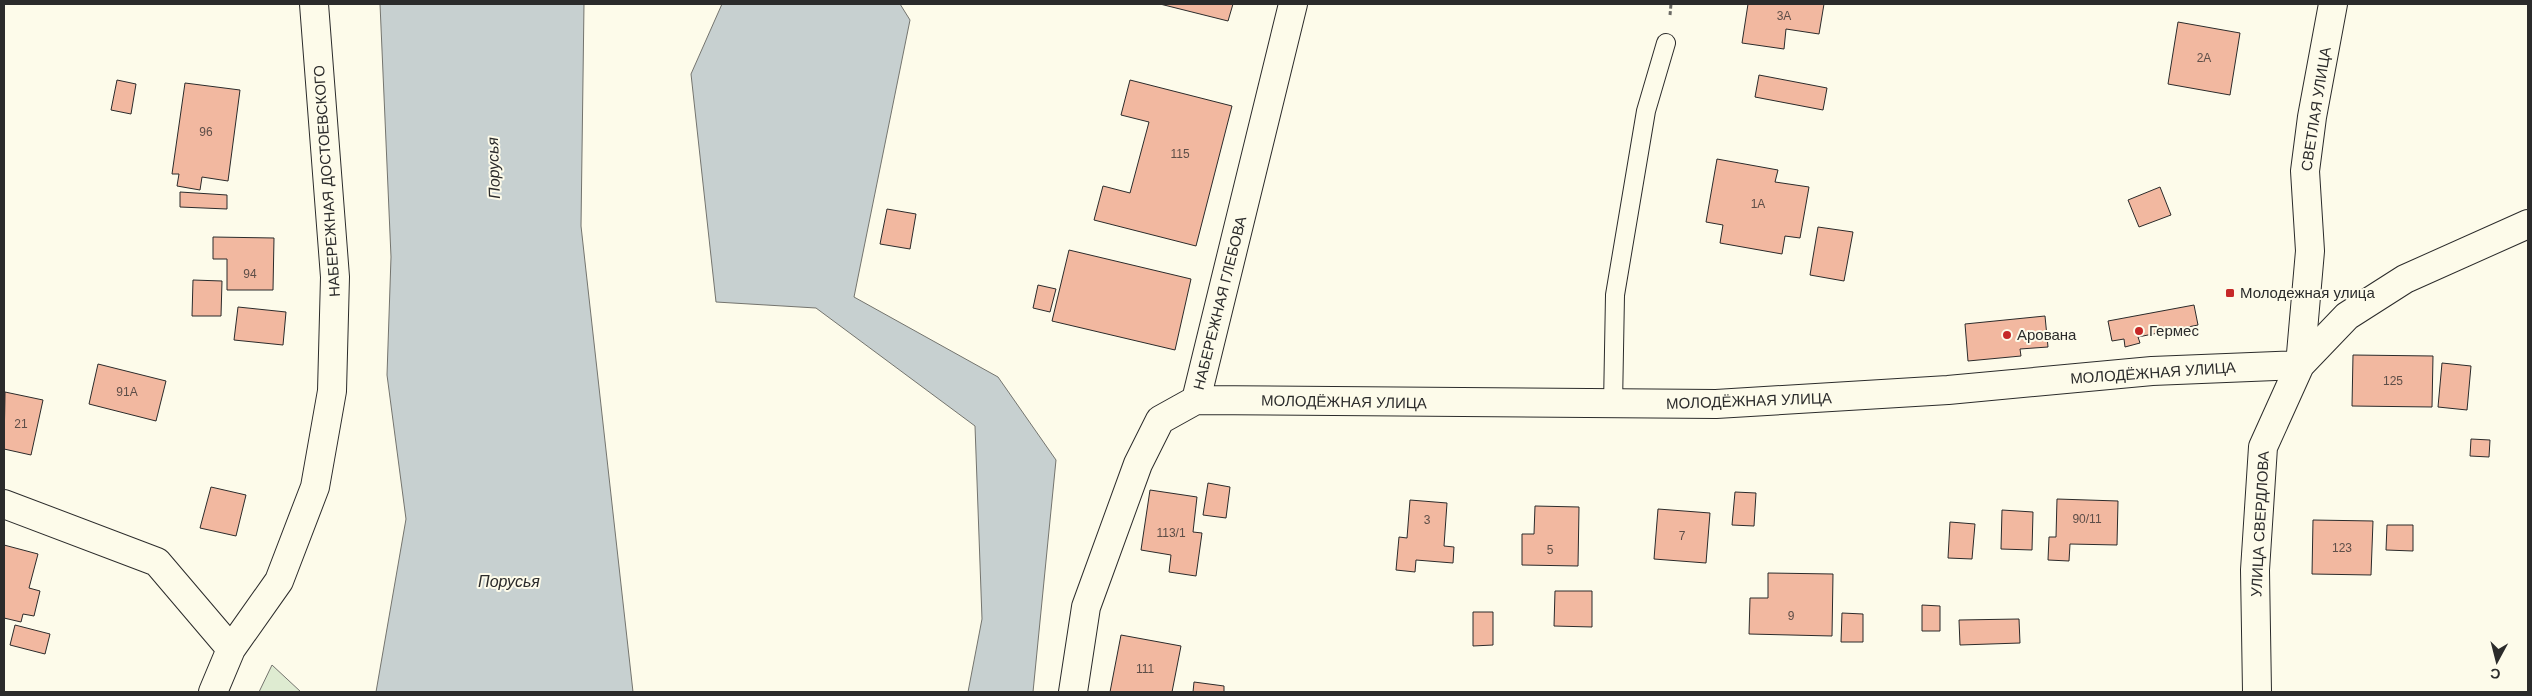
<svg xmlns="http://www.w3.org/2000/svg" width="2532" height="696" font-family="Helvetica,sans-serif">
<rect width="100%" height="100%" fill="#fdfbea"/>
<path fill="#deebd1" stroke="#74746e" d="M272 665 301 692H259Z"/>
<path fill="#c7d0d0" stroke="#74746e" d="M380 4H584L581 226 633 692H376L406 519 387 375 391 257Z
M722 4H900L910 20 854 297 998 377 1056 460 1033 692H968L982 619 975 426 816 308 716 302 691 74Z"/>
<path fill="#f2b8a0" stroke="#2b2b2b" d="M1160 4H1233L1228 21Z
M1748 4H1824L1819 34 1786 29 1784 49 1742 43Z
M2178 22 2240 33 2230 95 2168 84Z
M1759 75 1827 88 1823 110 1755 97Z
M117 80 136 84 131 114 111 110Z
M1130 80 1232 106 1196 246 1094 220 1103 186 1130 193 1149 122 1121 115Z
M185 83 240 90 228 181 202 177 200 190 177 186 179 174H172Z
M1717 159 1778 170 1775 182 1809 187 1800 238 1785 236 1782 254 1720 243 1723 225 1706 222Z
M2160 187 2171 215 2139 227 2128 200Z
M180 192 227 195V209L180 207Z
M887 209 916 214 910 249 880 244Z
M1818 227 1853 232 1844 281 1810 275Z
M213 237 274 238 273 290H227V259H213Z
M1069 250 1191 279 1175 350 1052 321Z
M193 280 222 281 221 316H192Z
M1038 285 1056 289 1050 312 1033 308Z
M2194 305 2198 325 2138 337 2140 343 2125 347 2124 339 2112 341 2108 321Z
M238 307 286 312 283 345 234 340Z
M2045 316 2048 347 2020 349 2021 356 1968 361 1965 324Z
M2353 355 2433 356 2432 407 2352 406Z
M2442 363 2471 366 2467 410 2438 407Z
M98 364 166 381 156 421 89 404Z
M5 392 43 400 31 455 4 449Z
M2471 439 2490 440 2489 457 2470 456Z
M1208 483 1230 487 1226 518 1203 515Z
M211 487 246 495 236 536 200 528Z
M1150 490 1197 497 1193 532 1202 533 1196 576 1169 572 1171 555 1141 550Z
M1735 492 1756 493 1754 526 1732 525Z
M2057 499 2118 501 2117 545 2070 544 2069 561 2048 560 2049 537H2056Z
M1410 500 1447 503 1444 546 1454 547 1453 563 1416 560 1415 572 1396 570 1399 537 1407 538Z
M1535 506 1579 507 1578 566 1522 565V534H1534Z
M1658 509 1710 513 1706 563 1654 559Z
M2002 510 2033 512 2032 550 2001 549Z
M2313 520 2373 521 2371 575 2312 574Z
M1950 522 1975 524 1972 559 1948 558Z
M2387 525H2413V551L2386 550Z
M4 545 38 554 29 588 40 591 34 616 23 614 21 622 4 618Z
M1768 573 1833 574 1832 636 1749 634 1750 598H1768Z
M1555 591H1592V627L1554 626Z
M1922 605 1940 606V631H1922Z
M1473 612H1493V645L1473 646Z
M1842 613 1863 614V642H1841Z
M2019 619 2020 643 1960 645 1959 620Z
M15 625 50 634 45 654 10 645Z
M1121 635 1181 646 1172 692H1110Z
M1194 682 1224 686V692H1193Z"/>
<g fill="none" stroke-linecap="round" stroke-linejoin="round">
<g stroke="#2b2b2b" stroke-width="20">
<path id="service" d="M1613 405 1615 295 1646 111 1666 43"/>
</g>
<g stroke="#2b2b2b" stroke-width="30">
<path id="minor" d="M1196 400 1716 404 1948 390 2152 371 2300 365 2310 251 2305 171 2312 117 2333 4
M4 504 157 562 231 649
M213 692 231 649 279 581 315 487 332 391 335 277 314 4
M1073 692 1086 607 1138 464 1160 420 1196 400 1293 4"/>
</g>
<g stroke="#2b2b2b" stroke-width="30">
<path id="tertiary" d="M2257 692 2255 570 2263 447 2300 365 2347 316 2405 279 2528 224"/>
</g>
<path stroke="#6a6964" stroke-width="3" stroke-dasharray="4 2.5" stroke-linecap="butt" d="M1670 15 1671 4"/>
<use href="#service" stroke="#fdfbea" stroke-width="18"/>
<use href="#minor" stroke="#fdfbea" stroke-width="28"/>
<use href="#tertiary" stroke="#fdfbea" stroke-width="28"/>
</g>
<g fill="#c62828" stroke="#fdfbea" stroke-width="2">
<rect x="2225" y="288" width="10" height="10" rx="2.5"/>
<circle cx="2139" cy="331" r="5"/>
<circle cx="2007" cy="335" r="5"/>
</g>
<g text-anchor="middle" stroke-width="4" stroke-linejoin="round" paint-order="stroke">
<g font-size="12" fill="#5d4e48">
<text x="1784" y="20">3А</text>
<text x="2204" y="62">2А</text>
<text x="206" y="136">96</text>
<text x="1180" y="158">115</text>
<text x="1758" y="208">1А</text>
<text x="250" y="278">94</text>
<text x="2393" y="385">125</text>
<text x="127" y="396">91А</text>
<text x="21" y="428">21</text>
<text x="2087" y="523">90/11</text>
<text x="1427" y="524">3</text>
<text x="1171" y="537">113/1</text>
<text x="1682" y="540">7</text>
<text x="2342" y="552">123</text>
<text x="1550" y="554">5</text>
<text x="1791" y="620">9</text>
<text x="1145" y="673">111</text>
</g>
<g font-size="15" fill="#2b2b2b" stroke="#fdfbea">
<text transform="translate(2316 109) rotate(-81)" y="5">СВЕТЛАЯ УЛИЦА</text>
<text transform="translate(327 181) rotate(-94)" y="5">НАБЕРЕЖНАЯ ДОСТОЕВСКОГО</text>
<text transform="translate(1220 303) rotate(-76)" y="5">НАБЕРЕЖНАЯ ГЛЕБОВА</text>
<text transform="translate(2153 373) rotate(-4)" y="5">МОЛОДЁЖНАЯ УЛИЦА</text>
<text transform="translate(1749 401) rotate(-2)" y="5">МОЛОДЁЖНАЯ УЛИЦА</text>
<text transform="translate(1344 402) rotate(1)" y="5">МОЛОДЁЖНАЯ УЛИЦА</text>
<text transform="translate(2260 524) rotate(-87)" y="5">УЛИЦА СВЕРДЛОВА</text>
</g>
<g font-size="15" fill="#2b2b2b" stroke="#fdfbea" text-anchor="start">
<text x="2240" y="298">Молодежная улица</text>
<text x="2149" y="336">Гермес</text>
<text x="2017" y="340">Арована</text>
</g>
<g font-size="16" font-style="italic" fill="#2b2b2b" stroke="#fdfbea">
<text transform="translate(493 168) rotate(-92)" y="6">Порусья</text>
<text x="509" y="587">Порусья</text>
</g>
</g>
<rect width="2532" height="696" fill="none" stroke="#2b2b2b" stroke-width="10"/>
<g transform="translate(2497 661) rotate(187)" stroke="#fdfbea" stroke-width="4" paint-order="stroke">
<path d="M0-4L9 19L0 12L-9 19Z" fill="#2b2b2b"/>
<text y="-8" font-size="14" font-weight="bold" text-anchor="middle" fill="#2b2b2b">С</text>
</g>
</svg>
